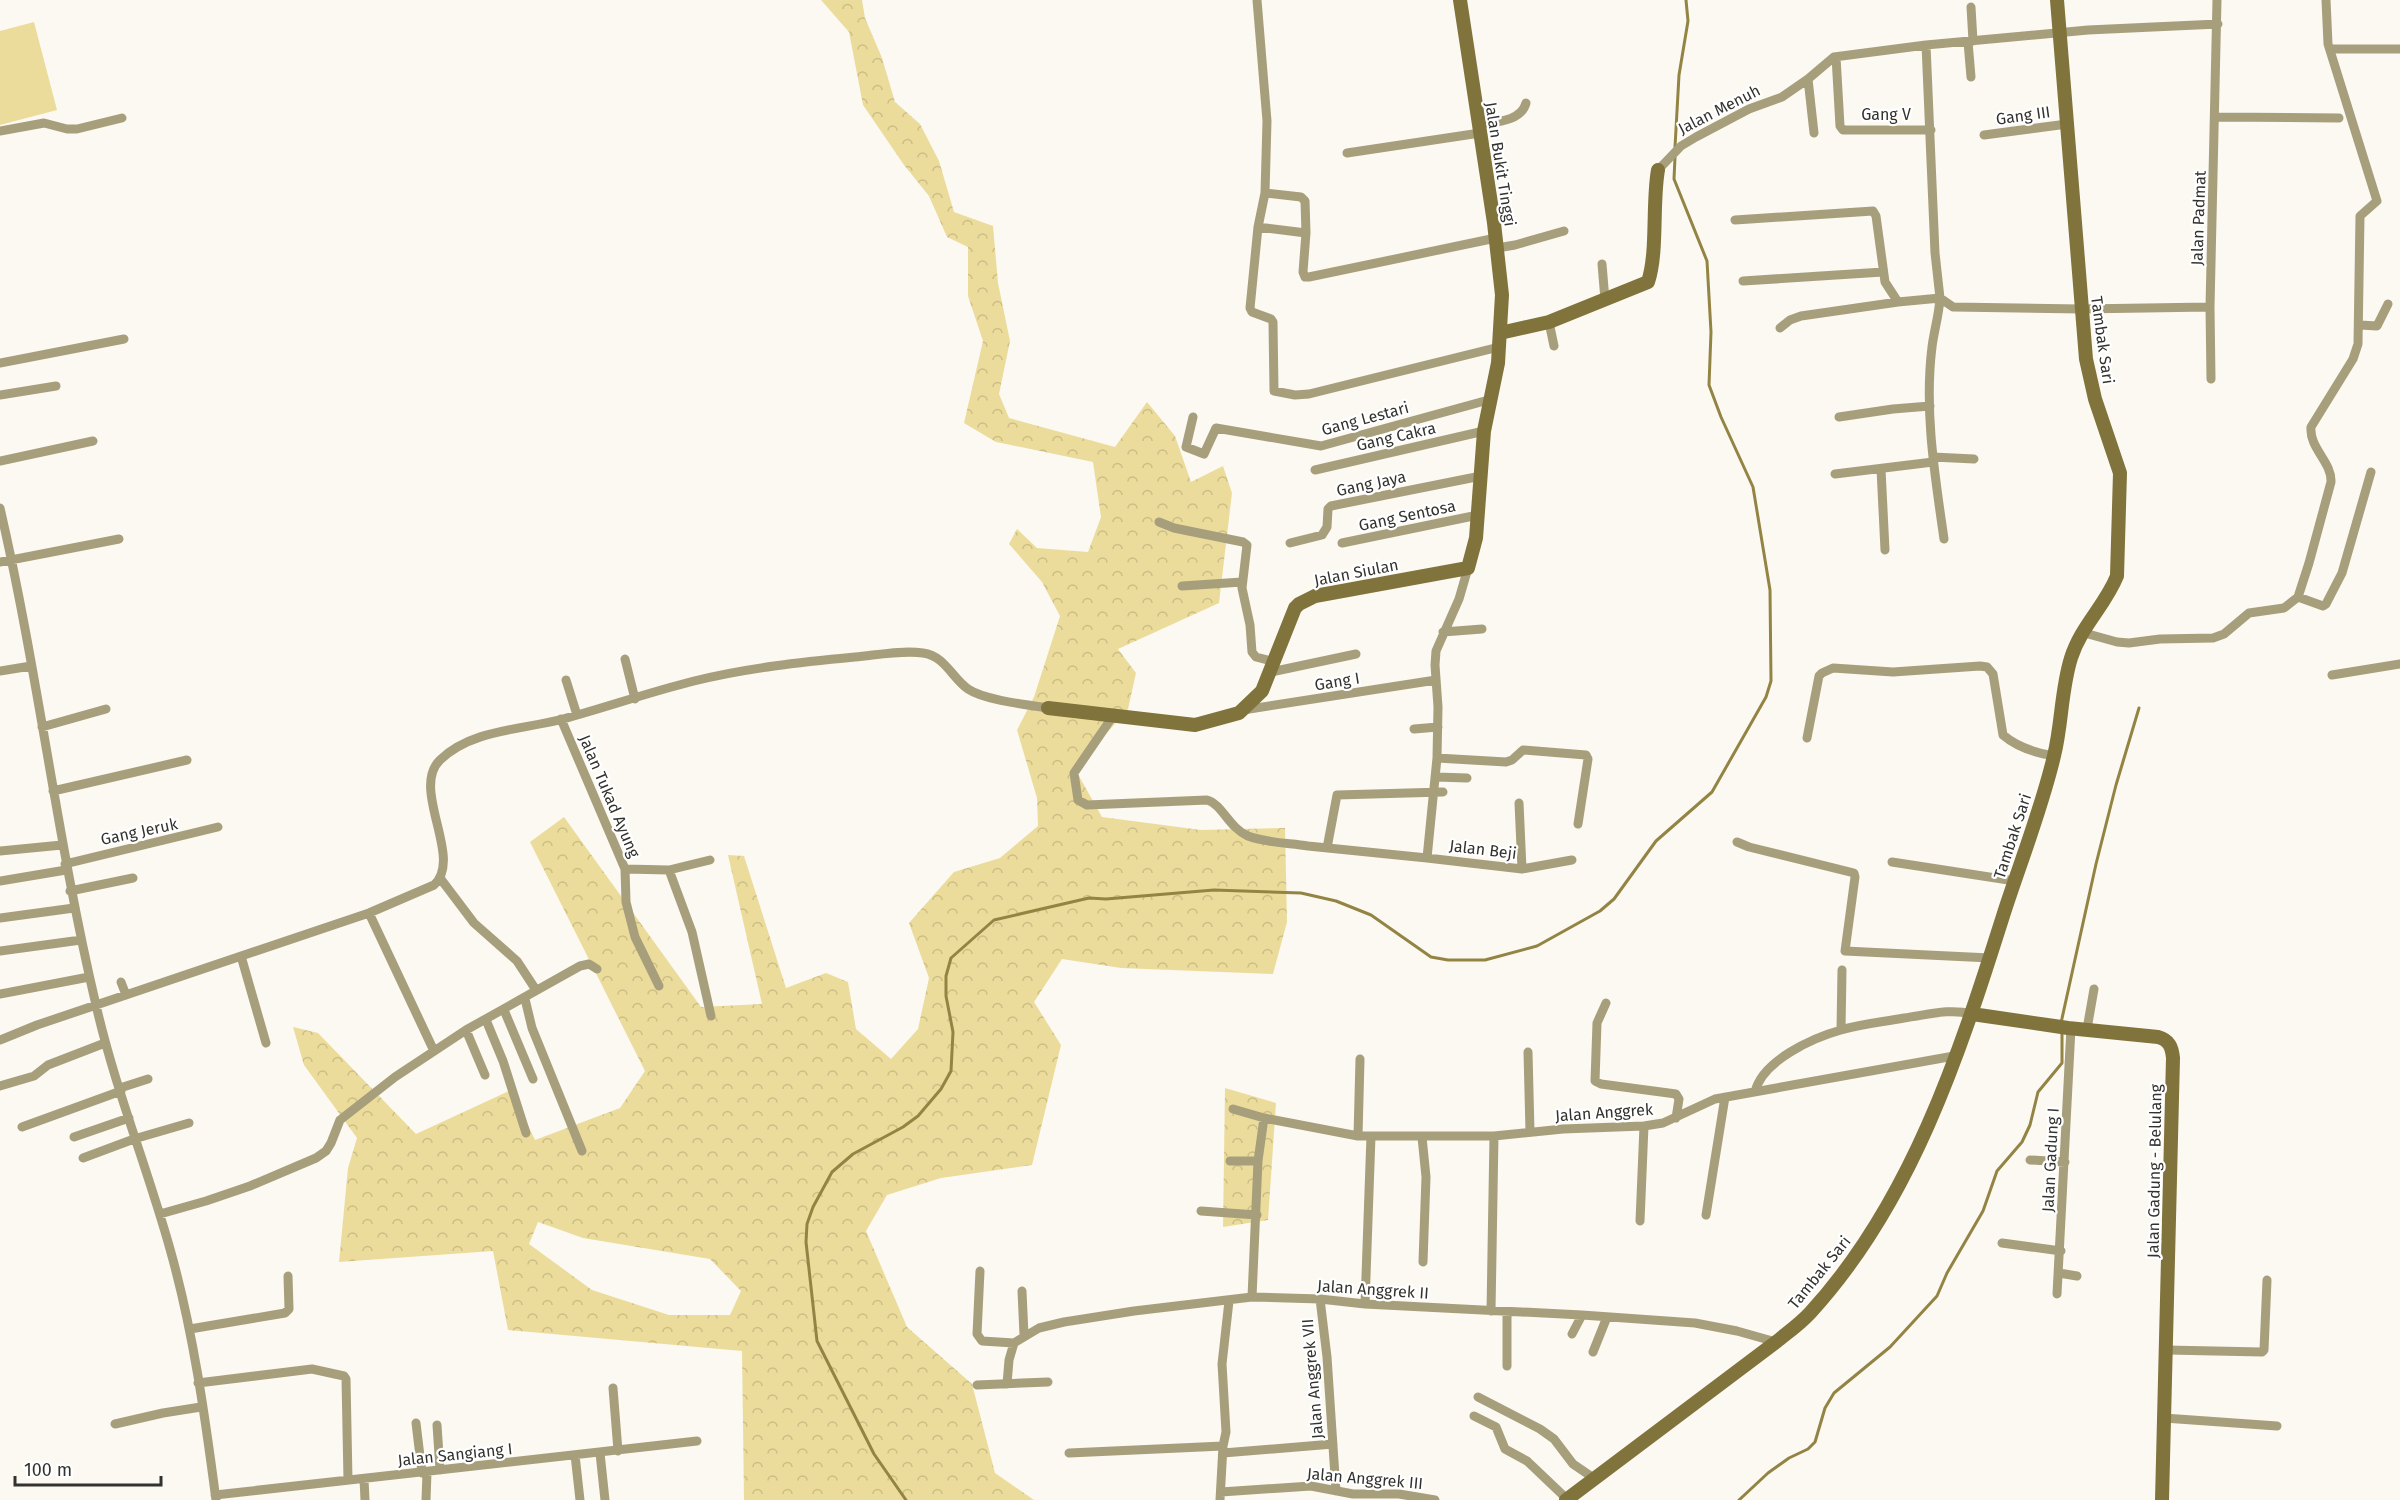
<svg xmlns="http://www.w3.org/2000/svg" width="2400" height="1500" font-family="'Fira Sans',sans-serif">
<defs>
<pattern id="forest-crowns" width="20" height="18" patternUnits="userSpaceOnUse" patternTransform="scale(1.5)"><rect width="20" height="18" fill="#ecdc9b"/><path d="M2 6a3 3 0 1 1 6 0M12 15a3 3 0 1 1 6 0" fill="none" stroke="#cbbd86"/></pattern>
</defs>
<rect width="100%" height="100%" fill="#fbf9f2"/>
<path fill="url(#forest-crowns)" fill-rule="evenodd" d="M821 0H862L865 18 882 58 895 102 920 124 939 161 954 212 993 226 998 283 1010 341 999 394 1009 418 1115 447 1147 402 1175 436 1191 482 1223 466 1232 493 1219 603 1118 649 1136 673 1128 709 1075 769 1102 817 1201 830 1285 828 1287 922 1273 974 1121 968 1062 959 1034 1002 1061 1045 1032 1165 941 1178 887 1195 866 1231 907 1327 972 1384 995 1473 1034 1500H744L742 1351 508 1330 493 1251 339 1262 348 1168 357 1138 304 1065 293 1027 318 1033 416 1134 511 1090 535 1140 620 1108 645 1071 530 842 564 817 701 1007 762 1004 728 855 744 856 786 988 826 973 848 982 856 1029 891 1059 918 1029 929 978 909 923 954 872 1000 858 1038 826 1037 798 1017 730 1034 697 1060 616 1042 582 1009 544 1017 529 1037 548 1088 552 1101 517 1093 462 996 442 964 423 983 341 968 296V247L947 237 929 196 904 165 863 105 849 32ZM538 1222 583 1238 710 1259 741 1291 730 1315H669L592 1290 529 1244Z
M1225 1088 1276 1103 1268 1220 1223 1227Z"/>
<path fill="#ecdc9b" d="M34 22 57 110 0 125V31Z"/>
<g fill="none" stroke-linecap="round" stroke-linejoin="round">
<path stroke="#938444" stroke-width="3" d="M1675 147 1679 75 1688 21 1686 0
M2061 1023 2096 864 2116 785 2139 708
M906 1500 874 1454 817 1341 806 1242 807 1224 813 1207 832 1172 853 1154 903 1127 918 1116 941 1089 951 1071 953 1032 946 996V976L951 958 994 920 1089 898 1106 899 1214 890 1301 893 1336 901 1371 915 1431 957 1448 960H1485L1537 946 1600 911 1614 899 1656 841 1712 792 1766 697 1771 681 1770 590 1753 487 1721 417 1709 385 1711 332 1707 261 1674 179 1675 157
M1739 1500 1768 1473 1789 1458 1808 1449 1815 1442 1825 1408 1834 1393 1890 1347 1937 1296 1947 1273 1983 1211 1997 1171 2022 1142 2030 1125 2038 1092 2062 1063V1032"/>
<path stroke="#a79f7b" stroke-width="9" d="M1257 0 1267 121 1265 193 1301 197 1305 201 1306 233 1303 272 1305 277H1309L1496 238
M1971 7 1973 41
M1968 42 1971 77
M2331 49H2400
M1836 57 1840 126 1843 130H1931
M1808 79 1814 133
M2215 117 2339 118
M1478 125C1494 122 1521 122 1526 103
M0 131 44 123 67 129H77L122 118
M1984 135 2067 124
M1347 153 1480 133
M1658 170 1681 146 1696 137 1749 109 1782 97 1808 79 1834 57 1926 45 2088 30 2218 24
M1265 193 1258 227 1250 308 1252 312 1271 319 1273 322 1274 391 1295 395 1309 394 1499 347
M1735 220 1873 211 1876 216 1885 282 1898 302 1940 298 1935 253 1926 45
M1258 227 1306 233
M1497 248 1515 245 1564 231
M1602 264 1605 300
M1743 281 1883 272
M2210 307 2211 379
M1549 322 1554 346
M2360 325 2377 326 2388 304
M1780 328 1790 320 1801 316 1898 302
M0 363 124 339
M0 395 56 386
M1193 417 1186 447 1204 454 1216 428 1321 446 1492 399
M1839 417 1893 409 1930 406
M1933 457 1974 459
M0 461 93 441
M1881 469 1885 550
M1315 470 1484 431
M1835 474 1933 462
M0 508C38 672 57 840 96 1005 115 1088 147 1167 170 1249 193 1330 205 1416 216 1500
M1159 522 1174 528 1243 542 1247 545 1242 588 1250 625 1252 652 1256 657 1275 662
M1944 539C1935 476 1924 411 1932 347 1934 331 1939 315 1940 298L1953 307 2081 309 2210 307 2217 0
M1290 543 1322 535 1327 527 1328 509 1331 506 1481 476
M1342 543 1478 515
M0 562 119 539
M1182 586 1242 582
M2298 597 2309 563 2331 482C2332 462 2309 448 2311 427L2353 359 2358 344 2360 216 2377 201 2328 44 2326 0
M1443 632 1482 629
M2081 632 2117 642 2129 643 2160 639 2213 638 2224 634 2249 613 2284 608 2298 597 2323 606 2326 604 2342 573 2371 472
M625 659 635 699
M0 671 31 666
M1271 672 1356 654
M2332 675 2400 664
M566 680 577 715
M1243 710 1436 680
M1113 716 1074 773 1078 800 1087 805 1207 800C1222 804 1229 828 1248 836 1267 843 1288 843 1308 846 1347 850 1387 854 1427 858L1437 758 1438 707 1435 665 1436 651 1459 599 1468 568
M561 719 625 869 626 902 635 937 659 986
M42 727 106 709
M1414 729 1438 727
M1807 738 1819 676 1822 673 1833 668 1893 672 1980 666 1987 667 1993 674 2003 735C2017 747 2036 753 2054 756
M1437 758 1506 762 1512 760 1523 750 1586 755 1588 759 1578 824
M1436 777 1467 778
M53 791 187 760
M1519 803 1522 869
M1737 842 1749 847 1854 873 1855 877 1845 951 1990 958
M1327 848 1337 795 1443 792
M0 851 62 845
M1427 858 1522 869 1572 860
M1892 862 2015 881
M65 864 218 827
M625 869 669 870 710 860
M669 870 692 932 711 1016
M440 878 474 923 517 961 536 990
M0 881 66 870
M70 891 133 878
M369 913 434 1051
M0 918 74 908
M0 951 81 940
M241 956 266 1043
M121 982 126 995
M0 994 89 977
M525 999 532 1028 582 1151
M1606 1003 1597 1023 1595 1081 1601 1084 1676 1094 1679 1099 1676 1118
M504 1010 533 1079
M486 1020 503 1061 526 1133
M2087 1029 2094 989
M466 1030 485 1075
M1841 1030 1842 970
M0 1040 37 1025 369 913 434 885C464 858 410 789 440 760 472 729 522 730 563 719 607 707 650 692 694 681 746 668 802 662 855 657 877 655 902 650 923 653 945 656 952 678 968 689 984 700 1028 705 1048 708
M1528 1052 1530 1132
M0 1086 34 1076 48 1065 105 1043
M120 1088 148 1079
M1755 1092C1762 1061 1812 1038 1841 1030 1861 1024 1883 1022 1904 1018 1927 1015 1949 1008 1972 1014
M1233 1109 1264 1118 1358 1136H1494L1563 1129 1644 1126 1663 1123 1715 1099 1954 1056
M22 1127 121 1091
M1358 1136 1360 1059
M74 1137 129 1118
M1422 1137 1426 1177 1423 1262
M83 1158 134 1139 189 1123
M2030 1160 2065 1162
M1230 1161H1258
M1201 1211 1257 1215
M160 1214 206 1201 250 1186 316 1158 326 1151 331 1143 340 1120 395 1077 466 1030 580 966 589 964 597 969
M1706 1215 1725 1097
M1640 1221 1644 1126
M2002 1243 2061 1251
M980 1271 977 1334 982 1341 1014 1343
M2059 1273 2077 1276
M1022 1291 1024 1335
M2057 1294 2071 1028
M1252 1297 1258 1161 1264 1118
M1320 1299 1327 1357 1336 1491
M1365 1304 1371 1136
M1491 1311 1494 1136
M1507 1313V1366
M190 1329 285 1313 289 1309 288 1276
M1572 1334 1582 1315
M2167 1350 2262 1352 2264 1350 2267 1280
M1593 1352 1607 1317
M198 1383 312 1369 344 1376 346 1379 348 1480
M1007 1384 1009 1360 1014 1343 1039 1328 1064 1322 1134 1311 1252 1297 1320 1299 1365 1304 1582 1315 1695 1323 1737 1331 1776 1342
M977 1385 1048 1382
M613 1388 618 1451
M1478 1397 1540 1429 1554 1439 1573 1464 1595 1479
M1474 1416 1496 1427 1505 1449 1527 1461 1567 1499
M2164 1418 2277 1426
M416 1423 422 1473
M115 1424 163 1413 201 1407
M437 1425 440 1470
M600 1453 605 1500
M1069 1453 1223 1446
M1223 1453 1333 1444
M575 1455 580 1500
M364 1479 365 1500
M1221 1492 1311 1486 1353 1494H1399L1435 1500
M215 1495 697 1441
M426 1500 427 1472
M1220 1500 1223 1446 1226 1432 1222 1364 1229 1301"/>
<path stroke="#80733b" stroke-width="14" d="M1500 333 1549 322 1648 282C1658 252 1652 203 1658 170
M1048 708 1195 725 1239 713 1262 691 1295 608 1299 604 1315 596 1468 568 1476 538 1484 431 1498 363 1502 295 1494 223 1460 0
M1972 1014 2068 1028 2158 1037C2169 1040 2172 1047 2173 1058L2162 1500
M1566 1500 1776 1342C1787 1333 1800 1324 1810 1313 1911 1203 1959 1055 2003 916 2020 863 2041 811 2054 756 2062 724 2061 690 2071 658 2081 626 2105 606 2117 576L2120 473 2095 399 2086 359 2057 0"/>
</g>
<g text-anchor="middle" stroke-width="4.5" stroke-linejoin="round" paint-order="stroke">
<g font-size="16" fill="#32322f" stroke="#fff">
<text transform="translate(1719 109) rotate(-27)" y="6">Jalan Menuh</text>
<text x="1886" y="120">Gang V</text>
<text transform="translate(2023 115) rotate(-8)" y="6">Gang III</text>
<text transform="translate(1501 164) rotate(81)" y="6">Jalan Bukit Tinggi</text>
<text transform="translate(2198 218) rotate(-88)" y="6">Jalan Padmat</text>
<text transform="translate(2103 340) rotate(82)" y="6">Tambak Sari</text>
<text transform="translate(1365 418) rotate(-15)" y="6">Gang Lestari</text>
<text transform="translate(1396 436) rotate(-13)" y="6">Gang Cakra</text>
<text transform="translate(1371 483) rotate(-12)" y="6">Gang Jaya</text>
<text transform="translate(1407 515) rotate(-12)" y="6">Gang Sentosa</text>
<text transform="translate(1356 572) rotate(-11)" y="6">Jalan Siulan</text>
<text transform="translate(1337 681) rotate(-9)" y="6">Gang I</text>
<text transform="translate(610 796) rotate(67)" y="6">Jalan Tukad Ayung</text>
<text transform="translate(139 831) rotate(-12)" y="6">Gang Jeruk</text>
<text transform="translate(2012 836) rotate(-72)" y="6">Tambak Sari</text>
<text transform="translate(1483 849) rotate(7)" y="6">Jalan Beji</text>
<text transform="translate(1604 1112) rotate(-4)" y="6">Jalan Anggrek</text>
<text transform="translate(2050 1160) rotate(-87)" y="6">Jalan Gadung I</text>
<text transform="translate(2154 1171) rotate(-89)" y="6">Jalan Gadung - Belulang</text>
<text transform="translate(1819 1272) rotate(-51)" y="6">Tambak Sari</text>
<text transform="translate(1373 1289) rotate(4)" y="6">Jalan Anggrek II</text>
<text transform="translate(1312 1379) rotate(-95)" y="6">Jalan Anggrek VII</text>
<text transform="translate(455 1454) rotate(-6)" y="6">Jalan Sangiang I</text>
<text transform="translate(1365 1478) rotate(5)" y="6">Jalan Anggrek III</text>
</g>
</g>
<path d="M15 1476v9h146v-9" fill="none" stroke="#32322f" stroke-width="3"/>
<text x="24" y="1476" font-size="18" fill="#32322f" stroke="#ffffff" stroke-width="4.5" paint-order="stroke">100 m</text>
</svg>
